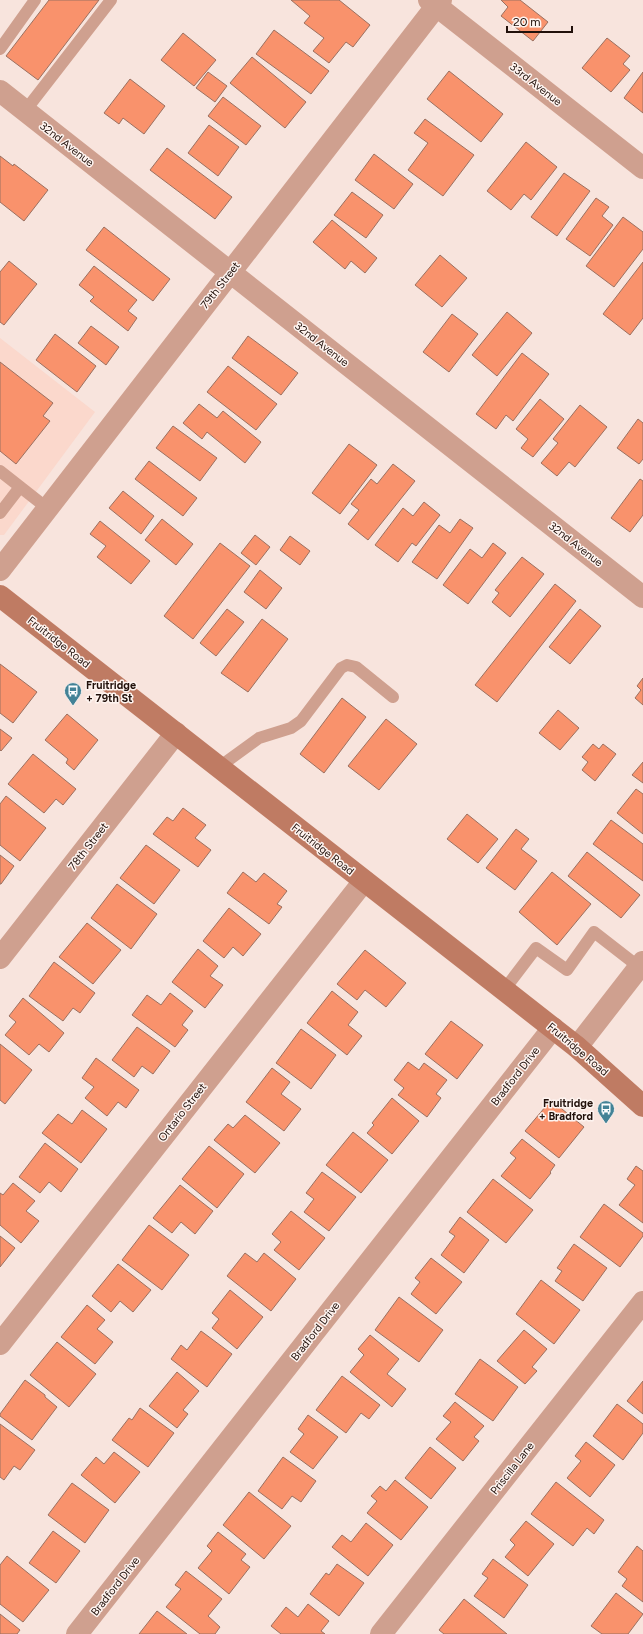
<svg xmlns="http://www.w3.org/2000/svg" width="643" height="1634" font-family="Figtree,sans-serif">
<rect width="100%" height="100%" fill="#f8e4dd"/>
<path fill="#fbd8cc" d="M0 338 95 412 4 535H0Z"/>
<path fill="#f9926c" stroke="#9b7060" d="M49 0H99L38 80 6 56Z
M291 0H339L370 25 353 47 346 42 329 63 313 51 324 38 304 23 310 16Z
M501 0H520L548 22 533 41 501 16 508 7Z
M274 30 329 71 311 94 256 54Z
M183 33 216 60 194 86 161 60Z
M607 38 630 56 623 64 630 70 611 92 582 68Z
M252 57 306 102 285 128 230 83Z
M449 71 503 114 481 142 427 99Z
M208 72 227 86 215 102 196 88Z
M643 72V113L624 98Z
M130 79 165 106 144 134 123 118 119 124 104 113Z
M223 97 261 126 246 145 208 116Z
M425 119 474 155 443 196 408 170 428 143 414 133Z
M209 125 239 147 218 176 188 153Z
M526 142 557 167 531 200 524 194 511 210 487 191Z
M167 148 232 197 215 219 150 170Z
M374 154 413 184 394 209 355 180Z
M0 156 13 166 14 164 48 190 24 221 0 202Z
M564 173 590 191 557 236 531 217Z
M352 192 383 215 366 238 334 215Z
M596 198 609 207 602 216 613 225 590 256 566 239Z
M623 217 643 232V249L614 287 586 266Z
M332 220 377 258 365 273 351 261 345 269 313 242Z
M104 227 170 279 153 301 86 250Z
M440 255 467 278 442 307 415 285Z
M9 261 37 284 4 325 0 322V272Z
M643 262V318L630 335 603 314Z
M94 266 137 300 128 311 137 318 128 331 90 301 94 297 79 285Z
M507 312 532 333 497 376 472 355Z
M452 314 478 334 449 372 423 352Z
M91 326 119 347 106 365 78 343Z
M55 334 96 366 77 392 36 360Z
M248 336 298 373 281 395 232 358Z
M522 353 549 374 513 421 506 415 496 429 476 414Z
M0 362 53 403 43 416 50 421 16 464 0 451Z
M228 366 277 404 256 430 207 392Z
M540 399 564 419 533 457 521 448 528 439 516 429Z
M199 404 217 418 223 411 261 442 245 463 207 432 202 439 183 423Z
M580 405 607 427 575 467 569 462 557 476 541 463 558 443 553 439Z
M638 419 643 423V459L639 464 617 448Z
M173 426 217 458 200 481 156 448Z
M349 444 377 465 340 514 312 493Z
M149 461 197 498 183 516 135 479Z
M393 464 415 481 368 540 348 524 359 510 351 504 371 479 377 484Z
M640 479 643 481V515L630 532 611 518Z
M123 491 154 516 141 534 109 508Z
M424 502 440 515 416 546 412 543 398 562 375 545 403 508 413 516Z
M162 519 193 544 176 565 145 540Z
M460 519 473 528 437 579 412 562 439 525 450 533Z
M100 521 150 561 131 584 97 557 106 546 90 534Z
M255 535 270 547 256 565 241 553Z
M290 536 310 551 300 565 280 550Z
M220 543 250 566 193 639 164 616Z
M493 543 506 553 468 604 443 585 470 549 482 558Z
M522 557 544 574 510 617 492 602 499 593 495 590Z
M260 570 282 588 266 609 244 592Z
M555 584 576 601 497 702 475 685Z
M227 609 244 622 216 656 200 643Z
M580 609 601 626 570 664 549 647Z
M262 619 288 639 248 692 221 673Z
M0 664 37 692 13 723 0 713Z
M643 678V705L635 698 641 690 637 686Z
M342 698 366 717 324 773 300 754Z
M558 710 579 728 560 750 539 733Z
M67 714 98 740 74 770 66 763 68 759 45 740Z
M386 719 417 744 379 790 348 766Z
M0 729 12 738 1 751 0 750Z
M593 744 599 749 603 744 616 754 595 781 582 770 588 762 582 757Z
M33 754 76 789 63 805 56 799 44 813 8 784Z
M643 762V783L632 775Z
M636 789 643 794V834L617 813Z
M6 796 46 828 20 861 0 845V804Z
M183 808 206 825 195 838 211 850 198 867 153 834 167 817 173 821Z
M467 814 498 839 478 863 447 839Z
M611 820 643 844V881L593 844Z
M516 829 529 839 521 849 537 861 515 890 486 868Z
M146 845 180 870 154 904 120 878Z
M587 852 640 895 621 918 568 876Z
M0 855 14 866 1 884H0Z
M243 872 256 882 264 873 287 891 277 904 282 907 269 924 227 893Z
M552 872 591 904 557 945 519 912Z
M117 884 157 914 131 949 91 918Z
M229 908 261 934 243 956 233 947 224 958 203 941Z
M87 923 121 950 93 984 59 957Z
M198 949 218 966 210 976 223 985 205 1008 172 982Z
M365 950 406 983 386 1007 365 990 357 1000 337 984Z
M54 962 95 993 80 1013 73 1008 63 1021 29 996Z
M332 991 358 1012 348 1025 362 1036 347 1055 307 1023Z
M170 993 193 1011 182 1025 188 1030 175 1047 132 1015 147 995 161 1005Z
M23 998 64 1033 49 1052 39 1044 29 1055 5 1035 16 1022 9 1016Z
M451 1021 483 1045 457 1079 425 1054Z
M137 1027 170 1051 153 1074 142 1066 134 1077 112 1060Z
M301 1029 336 1055 311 1089 276 1063Z
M0 1044 32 1070 5 1104 0 1100Z
M96 1058 139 1090 126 1108 118 1102 107 1116 85 1098 94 1087 82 1078Z
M408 1062 419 1070 424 1063 447 1080 436 1094 441 1098 427 1117 398 1095 404 1088 394 1080Z
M272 1068 290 1082 281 1094 301 1109 284 1131 246 1102Z
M392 1098 419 1121 392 1154 367 1133 374 1125 372 1123Z
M551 1100 584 1127 559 1158 525 1131Z
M82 1110 107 1129 81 1163 42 1133 58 1114 72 1124Z
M245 1115 280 1143 255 1173 214 1140 228 1124 233 1128Z
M353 1132 388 1160 361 1193 326 1165Z
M522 1139 555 1165 550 1172 551 1173 530 1199 501 1176 516 1158 510 1153Z
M45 1143 78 1169 61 1192 49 1182 40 1193 19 1177Z
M209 1146 244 1174 217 1208 182 1179Z
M636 1166 643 1171V1223L619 1205 635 1185 627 1179Z
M322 1172 356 1197 329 1231 304 1212 314 1199 306 1193Z
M493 1179 533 1210 506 1243 467 1212Z
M13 1183 35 1201 26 1211 39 1221 21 1243 0 1225V1193L3 1195Z
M180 1185 213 1211 195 1234 181 1222 172 1233 153 1218Z
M604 1204 643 1233V1236L620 1267 580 1237Z
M291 1211 325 1238 299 1270 274 1250 281 1242 272 1234Z
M460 1217 489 1240 464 1273 441 1255 455 1236 449 1232Z
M149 1225 189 1255 162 1290 122 1260Z
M0 1236 15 1248 0 1267Z
M574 1244 607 1268 583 1301 555 1281 562 1271 557 1268Z
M245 1253 257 1262 264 1253 296 1279 271 1311 227 1276Z
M431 1258 462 1282 436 1314 411 1294 420 1282 415 1278Z
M118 1264 151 1290 133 1312 120 1301 111 1312 92 1296Z
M541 1280 580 1310 554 1344 516 1314Z
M230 1290 263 1317 237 1349 212 1328 219 1319 212 1313Z
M399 1297 443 1330 419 1362 375 1330Z
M87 1305 105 1320 97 1329 113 1342 95 1364 61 1337Z
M524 1330 547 1349 532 1367 537 1371 525 1384 497 1361Z
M201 1331 232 1354 207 1387 171 1359 181 1345 187 1350Z
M370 1335 399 1359 387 1374 406 1389 392 1407 350 1372 364 1355 358 1349Z
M57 1342 96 1374 69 1407 30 1375Z
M480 1359 518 1387 493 1421 455 1394Z
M177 1372 199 1391 183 1410 188 1414 177 1428 149 1406Z
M342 1376 380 1405 369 1419 361 1413 346 1433 316 1410Z
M25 1380 45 1395V1397L57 1407 32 1440 0 1416V1414Z
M643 1381V1414L627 1401Z
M455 1402 484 1426 474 1437 479 1441 463 1461 436 1439 451 1422 443 1416Z
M617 1404 643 1424V1433L623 1460 593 1436Z
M140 1408 174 1433 148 1467 112 1440 129 1418 132 1420Z
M308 1415 338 1437 313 1469 290 1452 304 1434 298 1429Z
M0 1424 35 1450 20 1470 14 1466 4 1480 0 1477Z
M586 1442 615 1465 590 1497 567 1478 581 1461 575 1456Z
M430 1447 456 1468 431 1499 405 1478Z
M114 1452 140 1472 115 1503 81 1475 96 1457 104 1464Z
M283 1457 316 1481 301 1502 292 1496 282 1509 258 1491Z
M395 1480 428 1507 401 1540 367 1513 377 1501 371 1496 380 1486 386 1491Z
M556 1482 604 1520 594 1534 587 1528 573 1546 531 1514Z
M72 1483 109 1510 85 1543 48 1515Z
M249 1492 291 1526 264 1559 223 1525Z
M526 1521 554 1544 528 1576 505 1557 515 1545 510 1540Z
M366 1523 393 1545 368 1576 332 1547 342 1535 351 1542Z
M53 1531 80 1551 56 1583 29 1563Z
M218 1532 246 1554 241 1560 250 1567 229 1594 198 1568 212 1551 207 1546Z
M637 1546 643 1551V1602L622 1586 627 1579 618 1572Z
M7 1556 49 1590 23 1622 0 1604V1565Z
M493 1559 528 1585 504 1618 474 1596 488 1578 482 1574Z
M337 1564 364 1583 339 1616 310 1594 326 1573 329 1575Z
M186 1571 222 1599 208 1616 220 1627 215 1634H200L166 1607 181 1589 175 1585Z
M616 1593 643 1614 628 1634H602L591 1626Z
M464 1599 507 1634H444L439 1630Z
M308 1604 329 1621 321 1631 325 1634H281L271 1626 286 1607 298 1617Z
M157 1611 187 1634H139Z
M0 1614 20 1630 17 1634H0Z"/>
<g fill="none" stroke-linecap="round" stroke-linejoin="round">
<path stroke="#cfa08f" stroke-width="12" d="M0 49 35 0
M25 111 111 0
M0 471 47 508
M0 513 20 487
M219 767 259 738 291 728 301 721 341 668 347 665 356 667 393 697
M504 990 536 948 567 970 594 932 639 967"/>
<path stroke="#cfa08f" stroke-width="22" d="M429 0 643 168
M0 91 643 597
M0 570 441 0
M0 958 176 733
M577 1047 643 962
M0 1344 364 881
M77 1634 553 1028
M381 1634 643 1302"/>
<path stroke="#bf7b63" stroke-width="22" d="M0 596 577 1047 643 1106"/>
</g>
<defs>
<g id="bus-pin" transform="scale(0.9)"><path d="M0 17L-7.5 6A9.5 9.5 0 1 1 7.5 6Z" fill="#438296" stroke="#fef4f0"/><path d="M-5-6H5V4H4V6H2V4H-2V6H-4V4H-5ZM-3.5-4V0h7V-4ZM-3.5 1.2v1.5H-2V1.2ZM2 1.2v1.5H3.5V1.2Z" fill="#fff"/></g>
</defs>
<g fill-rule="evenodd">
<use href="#bus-pin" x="73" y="691"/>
<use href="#bus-pin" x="606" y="1109"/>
</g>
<g text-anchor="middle" stroke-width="3" stroke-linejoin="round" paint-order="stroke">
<g font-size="11" fill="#21100a" stroke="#fef4f0">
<text transform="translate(536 84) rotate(38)" y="4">33rd Avenue</text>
<text transform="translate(67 144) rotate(38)" y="4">32nd Avenue</text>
<text transform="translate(220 285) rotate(-52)" y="4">79th Street</text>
<text transform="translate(322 344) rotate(38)" y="4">32nd Avenue</text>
<text transform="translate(576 544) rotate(38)" y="4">32nd Avenue</text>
<text transform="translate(59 642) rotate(38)" y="4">Fruitridge Road</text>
<text transform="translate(88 846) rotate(-52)" y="4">78th Street</text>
<text transform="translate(323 849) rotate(38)" y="4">Fruitridge Road</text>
<text transform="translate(578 1049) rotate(40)" y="4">Fruitridge Road</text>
<text transform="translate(515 1076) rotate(-52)" y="4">Bradford Drive</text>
<text transform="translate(182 1112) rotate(-52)" y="4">Ontario Street</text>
<text transform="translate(315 1331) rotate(-52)" y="4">Bradford Drive</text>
<text transform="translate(512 1468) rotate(-52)" y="4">Priscilla Lane</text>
<text transform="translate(115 1586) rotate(-52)" y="4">Bradford Drive</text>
</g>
<g font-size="11" font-weight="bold" fill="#21100a" stroke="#fef4f0" text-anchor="start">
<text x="86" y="689">Fruitridge<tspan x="86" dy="13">+ 79th St</tspan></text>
<text x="593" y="1107" text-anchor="end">Fruitridge<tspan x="593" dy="13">+ Bradford</tspan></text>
</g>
</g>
<path d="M507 26v6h65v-6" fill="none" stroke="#21100a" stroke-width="2"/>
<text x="513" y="26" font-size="12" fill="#21100a" stroke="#fef4f0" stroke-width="3" paint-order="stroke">20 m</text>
</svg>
